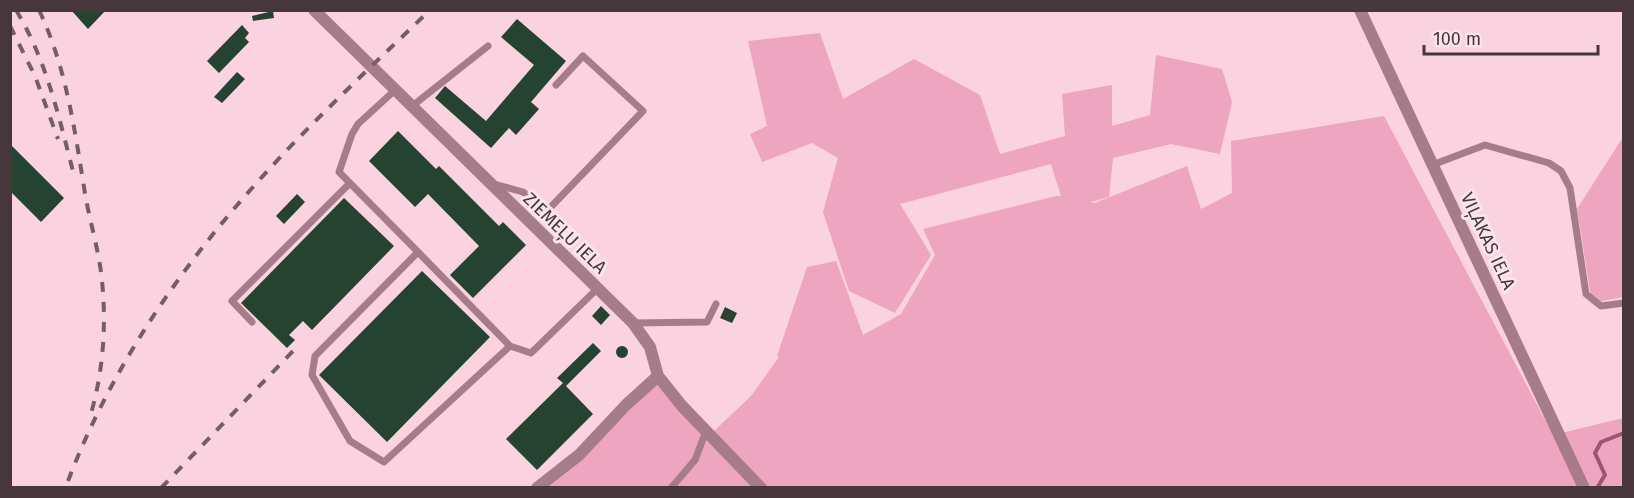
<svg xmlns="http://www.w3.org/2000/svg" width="1634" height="498" font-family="'Fira Sans',sans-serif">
<rect width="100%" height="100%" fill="#fbd2e0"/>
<path fill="#eda5c0" d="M820 33 843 99 914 59 980 95 1000 154 1065 136 1062 94 1112 85V126L1150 115 1156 55 1222 69 1232 102 1220 154 1171 144 1113 158 1109 197 1090 202 1095 203 1187 166 1201 209 1232 193 1231 141 1384 116 1553 435 1623 418V487L547 488 565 474 656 384 713 432 751 396 779 357 777 356 807 267 836 261 863 335 901 314 935 255 923 229 1056 196H1061L1051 164 900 204 931 255 895 313 849 291 823 212 838 158 812 143 762 162 750 134 767 126 748 41Z
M1623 137V297L1592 303 1577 209Z"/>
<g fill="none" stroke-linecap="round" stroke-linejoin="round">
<path stroke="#9b5673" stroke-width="4" d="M1597 488 1605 475 1595 453 1601 442 1624 433"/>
</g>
<path fill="#244331" d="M71 10H106L88 29Z
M273 11 274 18 253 21 252 16Z
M517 19 566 61 531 102 539 109 516 135 509 128 491 148 435 98 445 86 486 121 534 65 501 37Z
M242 25 249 33 245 38 249 42 219 73 207 61Z
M237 72 245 79 222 103 214 97Z
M398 131 436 169 439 166 499 226 503 222 526 245 473 298 450 275 479 246 428 194 415 207 369 161Z
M10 144 64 198 41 222 10 191Z
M297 194 305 202 284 224 276 216Z
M344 198 394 246 312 330 303 321 289 335 295 340 287 348 241 303Z
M422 271 490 337 387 442 319 375Z
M601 306 610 315 601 325 592 316Z
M725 307 737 313 732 323 720 318Z
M593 343 601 351 566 386 593 414 537 470 506 439 563 383 557 378Z
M616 352a6 6 0 1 1 12 0a6 6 0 1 1-12 0Z"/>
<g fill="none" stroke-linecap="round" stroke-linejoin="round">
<path stroke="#a67c8b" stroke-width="7" d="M394 91 358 124 352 134 339 172 418 252
M411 107 488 46
M1432 165 1485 145 1549 163 1561 171 1570 188 1586 294 1601 306 1624 303
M494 184 523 192 547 211 643 111 583 56 556 85
M252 322 232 301 350 183
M634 323 707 322 716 304
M510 346 418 252 315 356 312 375 350 441 384 462 510 346 531 353 597 289
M671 488 695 460 706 431"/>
<path stroke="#a67c8b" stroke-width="12" d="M314 10 633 323 650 347 658 376 626 405 579 455 537 488
M1360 10 1584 488
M658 376 682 406 761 488"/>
<path stroke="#745e66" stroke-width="4" stroke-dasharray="10 10" stroke-linecap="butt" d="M16 10C47 61 59 118 74 175
M39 10C66 67 74 126 84 187 88 215 97 243 101 272 107 320 104 370 90 417
M10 26 35 76 58 139
M68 481C109 373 176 273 253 187 308 125 370 68 430 10
M161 488 296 348"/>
</g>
<g text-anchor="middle" stroke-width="6" stroke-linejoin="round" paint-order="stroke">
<g font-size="18" fill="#47373d" stroke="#fde4ed">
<text transform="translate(565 233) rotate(44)" y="6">ZIEMEĻU IELA</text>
<text transform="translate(1488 241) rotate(65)" y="6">VIĻAKAS IELA</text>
</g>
</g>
<rect width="1634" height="498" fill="none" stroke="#47373d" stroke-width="24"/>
<path d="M1424 45v9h174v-9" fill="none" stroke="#47373d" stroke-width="3"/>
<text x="1433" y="45" font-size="18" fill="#47373d" stroke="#fde4ed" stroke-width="4.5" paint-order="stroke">100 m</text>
</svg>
